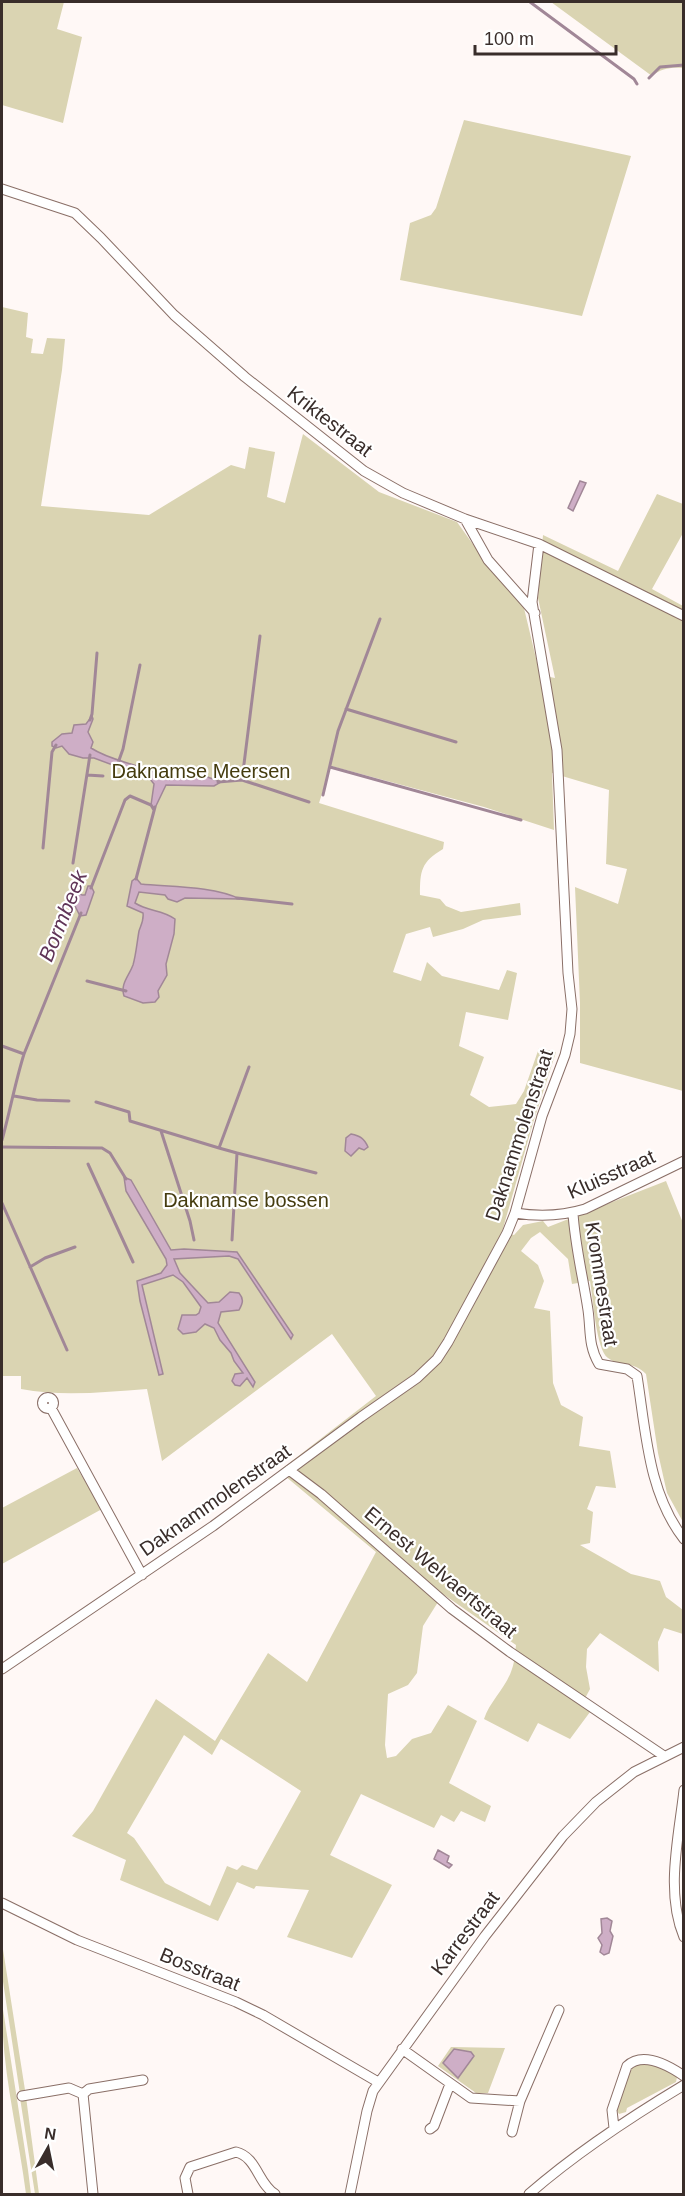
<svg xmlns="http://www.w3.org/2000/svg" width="685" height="2196" font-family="Helvetica,sans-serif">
<rect width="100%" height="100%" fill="#fff8f6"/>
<path fill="#dad4b2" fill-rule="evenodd" d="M2 2H64L57 29 82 37 63 123 2 105Z
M551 2H683V68C671 67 662 68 652 76Z
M464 120 631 156 582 316 400 280 410 223 431 215 436 208Z
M2 307 28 313 26 337 33 339 31 353 43 354 47 338 65 339 62 370 41 506 149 515 231 465 245 469 249 447 275 452 267 497 285 503 303 434 379 492 457 522 485 561 523 604 540 675 555 678 538 598 543 535 618 571 657 494 683 504V533L652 589 683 606V1091L580 1063V1003L575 887 618 904 627 869 606 864 609 790 552 773 554 830 484 807 331 766 319 803 444 842 443 849C421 862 420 871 420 895L440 899 446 906 461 912 520 903 521 915 483 920 463 929 433 937 430 927 406 934 393 972 421 981 427 962 442 976 499 990 507 970 517 973 508 1020 466 1012 459 1046 484 1057 470 1095 489 1107 516 1104 524 1091 539 1048 556 1052 533 1123 502 1232 514 1235 523 1225 543 1221 548 1227 666 1181 683 1223V1522L667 1493 658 1453 646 1374C634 1361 620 1367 608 1358 596 1350 593 1297 590 1281L572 1284 568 1259 540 1232 531 1238 521 1251 538 1265 544 1281 534 1308 550 1311 553 1383 561 1405 583 1417 579 1446 610 1451 616 1488 596 1486 587 1509 593 1512 590 1543 580 1545 631 1574 660 1581 666 1597 683 1610V1634L664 1628 658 1642 659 1672 600 1633 587 1649 586 1667 590 1689 581 1706 590 1712 570 1739 538 1723 528 1742 484 1719C490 1701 506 1688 512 1669 515 1661 515 1652 516 1645L443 1594 423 1626 417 1673 408 1685 388 1694 385 1745 387 1758 396 1756 412 1739 431 1733 448 1705 477 1721 449 1783 491 1806 485 1822 461 1811 454 1822 441 1815 434 1828 361 1794 330 1855 392 1885 352 1958 287 1937 309 1890 256 1886 254 1889 237 1882 218 1921 120 1880 126 1860 72 1836 93 1811 156 1699 215 1741 268 1653 307 1682 376 1552 279 1471 376 1396 332 1334 162 1461 147 1389C105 1392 62 1397 21 1389V1376H2ZM184 1735 212 1755 221 1739 301 1791 257 1870 242 1865 237 1870 227 1866 210 1906 165 1883 134 1838 127 1833Z
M77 1468 102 1509 2 1564V1508Z
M2 1943 25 2090 20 2094 2 1975Z
M2 2003 28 2170 31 2194H26C18 2131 1 2068 2 2003Z
M451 2047 505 2048 488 2093H476L438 2066Z
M639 2061 670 2070 677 2077 676 2082 627 2108 626 2112 619 2114 616 2109 631 2066Z
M26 2097 39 2194H35L20 2098Z"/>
<path fill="#ceaec6" stroke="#a18797" stroke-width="1.5" d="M580 481 586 483 573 511 568 508Z
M92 716 93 719 88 732 93 742 91 748C111 761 132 762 152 772L154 771 160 775H202L221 782 214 786 166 785 154 810 151 805 154 784 150 779 94 758H83L69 754 62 746 56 748 52 746V742L62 734 72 733 74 725 86 724Z
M136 878 141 884C171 887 213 886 240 899L185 898 177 902 168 899 165 895 139 892 135 903C149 912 161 909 175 919L174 934 166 964 167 975 158 991 159 997 155 1002 143 1003 124 996C120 984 129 976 133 965 136 955 137 942 139 931 141 925 144 920 143 913L127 906 132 881Z
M88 886H91L94 892 86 915 80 916 74 904 73 895 76 891 82 895H85Z
M351 1134C360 1136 364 1138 368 1147L364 1150 359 1148 351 1156 345 1151 346 1138Z
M124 1177 131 1180 171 1250 184 1249 237 1252 293 1335 291 1339 238 1259 229 1256 174 1259 180 1273 208 1303 219 1302 230 1292 239 1293C244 1299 243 1303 239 1310L221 1312 218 1323 255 1382 253 1387 247 1378 240 1386 235 1385 232 1381 235 1374 243 1373 234 1361 231 1353 220 1340 214 1328 205 1324 196 1332 183 1334 178 1329 182 1315H196L199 1313 201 1307 183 1282 173 1275 142 1285 163 1374 159 1375 140 1301 137 1281 161 1273 167 1265 166 1259 126 1191Z
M438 1850 449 1856 447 1862 452 1865 449 1868 434 1859Z
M607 1918 612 1921 610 1931 613 1936 609 1953 604 1955 600 1952 602 1945 598 1938 602 1933 601 1919Z
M454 2049 471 2052 474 2056 458 2078 443 2063Z"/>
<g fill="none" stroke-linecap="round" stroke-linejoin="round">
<path stroke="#a18797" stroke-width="3" d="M530 2 634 79 637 84
M649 78 660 67 684 65
M346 709 456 742
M90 720 92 714 97 653
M118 763 123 749 140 665
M330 767 521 820
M87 775 103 776
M242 780 260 636
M218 782 242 780 309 802
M323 795 338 731 380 619
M43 848 52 752 56 745
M73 863 90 755
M136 879 155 807
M91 888 125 800 130 796 151 805 154 810
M237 898 292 904
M87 981 126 991
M2 1046 24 1054 81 913
M14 1096 37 1100 69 1101
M96 1102 129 1112 130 1121 219 1148
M161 1131 190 1221 194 1240
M2 1140C10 1111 15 1083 24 1054
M2 1147 102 1148 110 1153 126 1179
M237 1153 219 1148 249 1067
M88 1164 133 1262
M2 1203 67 1350
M232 1240 237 1153 316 1173
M30 1267 45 1258 75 1247"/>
<g stroke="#8a6f67" stroke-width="11">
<path id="minor" d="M2 189 75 213 101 238 174 315 245 377 364 471 403 493 465 519 539 544 684 616
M465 519 488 560 535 613
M515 1213C540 1217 562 1216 585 1209L684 1161
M573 1213C575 1246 583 1277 588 1310 591 1331 588 1345 599 1364L627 1369 637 1376C646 1432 648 1493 684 1539
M42.5 1403a5.5 5.5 0 1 1 11 0a5.5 5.5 0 1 1-11 0Z
M51 1408 142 1575
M289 1470 321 1494 452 1609 510 1652 664 1756
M2 1669 213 1526 361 1417 417 1378 437 1359 448 1342 507 1233 515 1213 542 1116 565 1055 570 1034 572 1009 568 973 557 750 532 602 539 544
M684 1790C679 1836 665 1892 684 1937
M2 1903 77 1940 236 2002 263 2015 378 2082
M402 2049 471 2098 520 2101
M22 2096 69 2088 83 2094
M614 2128 612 2110 627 2066C643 2051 668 2065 684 2076
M430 2129 434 2126 450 2084
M512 2132 520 2101 559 2010
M93 2194 83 2094 89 2089 143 2080
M188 2194 185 2178 190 2167 236 2152C257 2157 258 2184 275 2194
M350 2194 367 2111 373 2091 485 1936 563 1836 596 1802 634 1772 684 1747
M529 2194C577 2152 629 2118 684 2085"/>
</g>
<use href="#minor" stroke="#fff" stroke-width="9"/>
</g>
<g text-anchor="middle" stroke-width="4.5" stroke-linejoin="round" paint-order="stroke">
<g font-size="20" fill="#392d2a" stroke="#fff">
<text transform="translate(330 421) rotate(38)" y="7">Kriktestraat</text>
<text transform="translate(519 1135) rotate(-72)" y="7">Daknammolenstraat</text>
<text transform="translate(611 1174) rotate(-24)" y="7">Kluisstraat</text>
<text transform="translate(602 1284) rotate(81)" y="7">Krommestraat</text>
<text transform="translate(215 1500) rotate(-35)" y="7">Daknammolenstraat</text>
<text transform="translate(441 1572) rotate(40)" y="7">Ernest Welvaertstraat</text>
<text transform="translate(465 1933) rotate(-53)" y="7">Karrestraat</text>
<text transform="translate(200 1969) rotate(22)" y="7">Bosstraat</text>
</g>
<g font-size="20" fill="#453c0f" stroke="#fff">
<text x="201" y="778">Daknamse Meersen</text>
<text x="246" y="1207">Daknamse bossen</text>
</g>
<g font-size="21" font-style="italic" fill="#603558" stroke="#fff">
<text transform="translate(63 916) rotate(-68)" y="7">Bormbeek</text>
</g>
</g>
<rect width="685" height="2196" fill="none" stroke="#392d2a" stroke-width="6"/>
<g transform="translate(48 2148) rotate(9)" stroke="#ffffff" stroke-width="4.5" paint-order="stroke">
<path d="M0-4.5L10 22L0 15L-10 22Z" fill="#392d2a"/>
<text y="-9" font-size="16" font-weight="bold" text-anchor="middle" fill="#392d2a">N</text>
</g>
<path d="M475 45v9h141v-9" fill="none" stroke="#392d2a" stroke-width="3"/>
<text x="484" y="45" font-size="18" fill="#392d2a" stroke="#ffffff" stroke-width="4.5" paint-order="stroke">100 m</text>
</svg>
